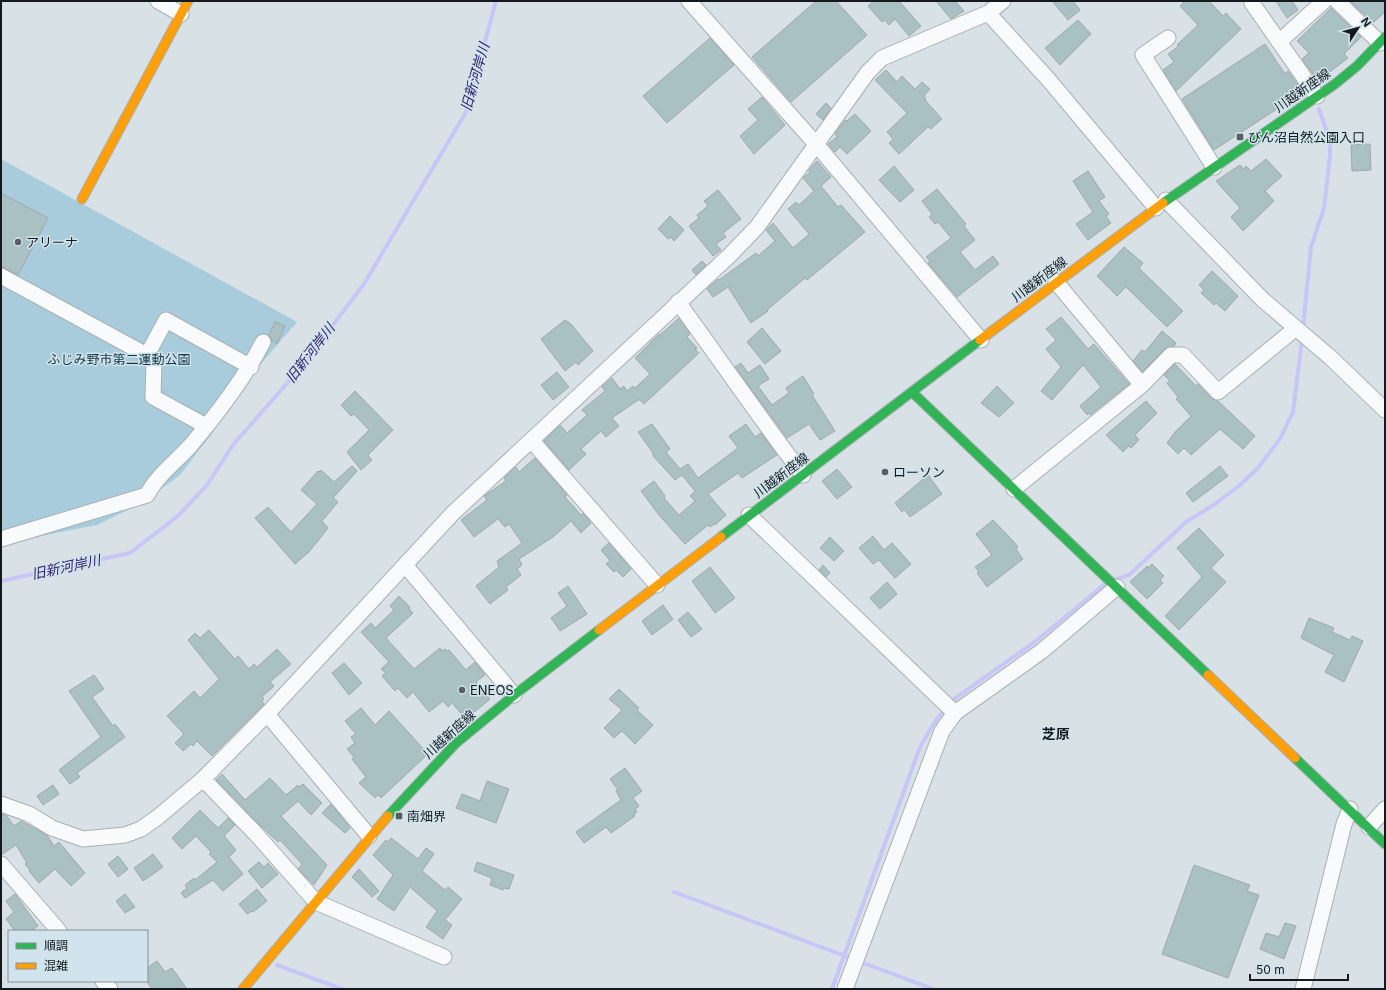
<svg xmlns="http://www.w3.org/2000/svg" width="1386" height="990" font-family="Inter,'Noto Sans JP',sans-serif">
<rect width="100%" height="100%" fill="#d7e1e6"/>
<path fill="#a8ccdb" d="M1 159 297 322 252 374 213 432 180 475 142 503 97 525 50 534 1 547Z"/>
<g fill="none" stroke-linecap="round" stroke-linejoin="round">
<path stroke="#c7c6f6" stroke-width="4" d="M1303 328 1311 247 1324 208 1330 157V141L1319 109
M1117 579 1129 575 1186 522 1215 504 1239 486 1257 469 1280 439 1293 412 1302 339
M1 581 130 553 178 516 207 485 233 445 297 372 364 284 466 112 496 1
M674 892 933 989
M277 965 342 989
M832 989 920 747 936 720 953 700 1036 641 1105 584"/>
</g>
<path fill="#aac1c4" stroke="#a0a8ab" d="M816 1H836L867 35 791 102 752 57Z
M874 1H899L921 26 909 36 895 19 889 25 885 20 882 22 868 6Z
M936 1H955L964 11 951 19Z
M1052 1H1073L1080 10 1068 20Z
M1185 1H1209L1223 16 1226 13 1241 29 1176 91 1163 70 1174 62 1168 54 1179 46 1177 45 1198 25 1180 6Z
M1276 1H1292L1298 10 1287 18Z
M1350 1H1385V12L1373 23Z
M1331 8 1361 37 1344 54 1348 58 1318 81 1302 59 1309 53 1297 41Z
M1078 20 1091 34 1060 65 1045 48Z
M710 38 734 65 667 123 643 96Z
M1265 44 1285 74 1288 71 1303 92 1214 150 1182 99Z
M886 70 897 82 902 76 915 89 922 82 930 89 924 96 926 99 925 100 942 119 931 129 928 127 899 154 889 143 893 139 887 132 907 113 875 80Z
M762 97 785 125 754 154 740 136 758 120 748 109Z
M826 103 831 108 823 120 816 114Z
M855 114 871 131 847 154 840 147 835 152 828 144 837 137 835 134 845 120 847 121Z
M1370 144 1371 170 1352 171 1351 145Z
M1266 159 1282 176 1265 191 1274 201 1243 231 1231 217 1240 208 1216 181 1240 165 1244 169 1246 166 1251 171Z
M817 161 831 177 821 186 838 207 841 205 865 232 807 280 805 278 767 310 768 311 751 323 728 287 713 297 707 289 718 279 719 280 756 253 758 256 775 241 766 230 773 223 793 248 809 234 788 209 796 202 799 205 814 191 803 178 810 172 809 170Z
M894 166 914 190 900 202 879 180Z
M1088 171 1105 197 1099 201 1109 214 1106 216 1111 223 1088 240 1076 224 1093 212 1073 181Z
M937 189 966 224 964 226 975 240 960 252 975 270 993 256 999 264 957 297 928 263 930 261 926 257 951 238 938 222 935 224 929 217 932 214 922 201Z
M718 190 741 219 723 233 726 237 716 244 721 250 713 256 689 226 699 218 697 215 708 206 704 201Z
M1 193 48 218 18 275 1 266Z
M670 216 684 230 674 241 671 237 668 239 658 229Z
M1124 247 1143 263 1139 268 1183 311 1167 327 1126 287 1117 296 1097 276Z
M702 261 706 265 696 275 692 270Z
M1212 271 1238 296 1225 311 1216 303 1214 305 1201 293 1204 290 1199 285Z
M1061 317 1088 349 1094 344 1129 384 1090 415 1088 413 1087 415 1080 406 1101 387 1083 365 1052 400 1041 391 1061 367 1046 349 1056 340 1046 329Z
M679 318 690 334 687 337 697 348 695 349 699 353 644 404 640 400H638L612 418 619 426 606 437 601 431 581 449 586 454 569 470 544 441 560 425 567 433 587 415 582 410 605 391 602 387 612 378 620 389 624 386 627 391 633 386 635 388 650 374 635 358 659 334 660 335Z
M565 320 571 324 593 351 578 365 576 362 565 371 541 339Z
M275 322 285 326 277 344 272 341 269 335Z
M762 328 781 351 765 364 747 342Z
M1162 331 1176 343 1174 346 1165 349 1142 372 1133 361 1142 350 1145 352Z
M741 363 748 373 760 365 769 379 758 386 772 405 789 393 786 388 803 376 814 394 812 395 835 431 820 440 809 424 787 438 735 367Z
M1175 364 1196 386 1198 384 1211 398 1218 401 1255 436 1243 449 1220 429 1191 455 1184 448 1178 454 1167 443 1175 432 1191 416 1176 399 1178 397 1167 383 1170 381 1164 375Z
M557 372 569 387 553 400 541 385Z
M997 386 1014 403 999 417 981 403Z
M355 391 393 430 368 455 372 460 361 470 347 452 369 430 354 414 351 416 341 405Z
M1146 401 1157 413 1135 435 1139 440 1131 448 1129 446 1123 452 1106 435Z
M652 424 670 449 666 452 680 469 688 464 698 478 738 448 729 436 746 424 755 437 761 433 777 455 742 478 738 473 708 494 726 515 715 525 714 524 710 527 708 525 685 544 659 515 641 491 654 481 665 496 664 498 679 515 695 501 690 496 695 491 682 475 675 480 653 456V453L638 432Z
M535 458 567 495 565 497 581 515 583 513 591 523 581 533 571 521 553 537 519 559 522 565 517 569 521 575 506 587 508 590 490 604 476 586 499 567 497 561 522 543 509 524 505 527 498 519 474 537 461 520 487 500 484 496 506 481 504 478 516 467 519 472Z
M352 466 357 471 333 498 338 502 322 521 328 528 309 552 295 564 255 518 268 507 291 532 317 504 301 490 318 471 319 472 321 470 334 482Z
M1220 466 1228 476 1193 502 1186 493Z
M837 469 852 487 837 499 822 481Z
M928 475 942 494 910 517 904 509 902 512 895 503Z
M993 520 1013 541 1018 547 1016 549 1023 559 987 587 977 573 979 572 975 567 992 555 976 534Z
M1199 528 1224 555 1211 568 1226 582 1179 630 1165 616 1202 577 1177 548Z
M873 536 884 550 892 543 911 564 895 578 879 560 873 564 859 548Z
M830 537 844 551 834 561 820 548Z
M609 543 631 569 623 577 616 570 614 572 606 564 610 561 601 550Z
M1152 564 1164 576 1160 580 1163 583 1147 599 1130 582 1147 566 1148 568Z
M823 565 830 573 826 577 819 570Z
M710 567 735 598 715 613 692 581Z
M887 582 897 594 880 609 870 598Z
M568 586 587 614 560 631 551 618 567 606 558 593Z
M399 596 410 607 409 609 413 613 386 638 414 669 440 648 442 651 445 649 447 651 449 650 466 670 475 662 485 675 476 682 490 699 466 719 452 703 448 707 443 701 429 712 413 692 407 698 398 688 395 691 382 676 386 673 381 669 389 662 361 632 371 623 375 628 394 610 390 606Z
M663 605 673 619 652 635 642 621Z
M688 612 702 629 691 637 678 620Z
M1309 618 1334 628 1332 632 1350 640 1352 636 1363 641 1344 682 1325 672 1334 655 1301 638Z
M209 630 235 659 238 656 249 669 254 664 257 667 277 649 291 664 270 682 274 686 262 697 264 699 262 701 264 704 212 756 197 741 193 746 191 744 183 751 175 743 184 734 167 716 194 691 200 698 219 679 188 640 195 633 200 638Z
M344 663 362 683 349 695 332 673Z
M94 675 104 689 92 697 113 726 115 724 125 737 77 773 80 777 70 784 59 770 101 737 69 691Z
M619 689 639 708 637 710 653 725 635 744 622 731 614 738 604 728 622 710 609 699Z
M361 708 375 725 389 711 428 754 381 798 378 795 375 798 359 783 366 777 352 759 354 757 347 749 355 743 351 737 356 734 345 721Z
M625 768 642 791 633 798 639 806 635 809 637 812 634 814 635 816 611 833 606 827 584 843 576 832 621 800 616 791 618 790 610 779Z
M222 774 245 800 270 778 286 795 298 785 299 787 303 784 322 803 311 815 298 801 281 816 327 865 314 885 298 869 302 864 280 840 278 842 261 826 216 780Z
M487 781 509 789 496 823 456 808 462 794 480 801Z
M53 785 59 794 43 805 37 796Z
M331 804 350 828 345 833 322 813Z
M200 810 218 828 228 818 235 825 224 836 236 850 229 857 243 874 223 891 213 880 185 898 181 893 187 888 185 885 194 878 195 880 217 862 209 854 211 852 196 836 182 849 172 838Z
M1 814 7 816 14 826 21 821 47 835 54 846 59 842 85 873 71 886 55 869 39 883 29 871 30 870 25 864 27 863 16 845 1 855Z
M391 838 418 859 426 848 434 854 422 871 445 890 448 887 462 899 445 920 452 925 443 939 426 927 437 911 410 887 394 911 377 899 393 875 373 855 386 840 388 842Z
M153 854 163 867 143 881 134 868Z
M118 856 128 869 118 877 108 864Z
M259 862 264 867 268 863 278 874 262 888 248 871Z
M477 862 514 875 509 889 504 888 503 890 490 885 492 878 474 871Z
M1194 865 1250 885 1247 891 1259 895 1228 978 1162 954Z
M359 869 379 891 372 897 352 877Z
M257 889 267 901 253 912 252 911 247 914 239 904Z
M15 894 38 926 31 931H15L6 919 14 912 6 901Z
M125 894 135 907 125 913 116 901Z
M1285 923 1296 926 1284 959 1260 949 1266 933 1279 937Z
M157 961 165 972 172 968 187 989H152L147 982V968Z"/>
<g fill="none" stroke-linecap="round" stroke-linejoin="round">
<g stroke="#a8b0b4" stroke-width="17">
<path id="street" d="M158 1 181 14
M689 1 816 144 981 340
M1337 1 1380 43
M1252 3 1317 96
M988 13 1048 79 1156 208
M1168 38 1143 55 1214 167
M1279 42 1324 1
M1166 200 1263 300 1331 358 1385 410
M1 276 154 359 153 397 206 426
M678 302C720 360 760 418 803 475
M147 355 166 320 251 367
M1142 385 1171 355H1183L1218 392 1296 328
M532 441 657 585
M1014 489 1142 385 1056 282
M749 515 955 713
M1 539 147 495C157 475 176 462 191 445 217 414 245 378 263 342
M405 565 514 695
M267 714 369 836
M203 779 256 834 316 902 444 957
M1 804 29 814 52 828 83 839 125 835 141 829 158 817 203 779 267 714 453 513 730 255 757 227 868 72 882 58 988 13 1003 1
M1369 827 1385 809
M1 864 59 931
M103 981 110 989
M845 989 942 731 955 713 1042 651 1117 587
M1303 989 1344 824 1350 809"/>
</g>
<g stroke="#a8b0b4" stroke-width="11">
<path id="fast" d="M1163 203 1335 84 1357 66 1385 37
M912 392 1208 675
M721 537 980 340
M1295 758 1385 844
M388 816 456 743 518 692 599 630"/>
</g>
<g stroke="#a8b0b4" stroke-width="11">
<path id="slow" d="M82 199 188 1
M980 340 1163 203
M599 630 721 537
M1208 675 1295 758
M243 989 388 816"/>
</g>
<use href="#street" stroke="#f9fafb" stroke-width="15"/>
<use href="#fast" stroke="#30b455" stroke-width="9"/>
<use href="#slow" stroke="#ff9f0a" stroke-width="9"/>
</g>
<g fill="#585f63" stroke="#d1e3ec" stroke-width="1.5">
<rect x="1236" y="133" width="8" height="8" rx="2"/>
<circle cx="18" cy="242" r="4"/>
<circle cx="885" cy="472" r="4"/>
<circle cx="462" cy="690" r="4"/>
<rect x="395" y="812" width="8" height="8" rx="2"/>
</g>
<g text-anchor="middle" stroke-width="3" stroke-linejoin="round" paint-order="stroke">
<g font-size="13" fill="#13191c" stroke="#d1e3ec">
<text transform="translate(1302 90) rotate(-35)" y="5">川越新座線</text>
<text transform="translate(1039 279) rotate(-37)" y="5">川越新座線</text>
<text transform="translate(781 475) rotate(-37)" y="5">川越新座線</text>
<text transform="translate(449 734) rotate(-42)" y="5">川越新座線</text>
</g>
<g font-size="13" fill="#13191c" stroke="#d1e3ec" text-anchor="start">
<text x="1248" y="142">びん沼自然公園入口</text>
<text x="26" y="247">アリーナ</text>
<text x="893" y="477">ローソン</text>
<text x="470" y="695">ENEOS</text>
<text x="407" y="821">南畑界</text>
</g>
<g font-size="13" fill="#123746" stroke="#d1e3ec">
<text x="119" y="364">ふじみ野市第二運動公園</text>
</g>
<g font-size="14" font-style="italic" fill="#33246e" stroke="#d1e3ec">
<text transform="translate(475 77) rotate(-74)" y="5">旧新河岸川</text>
<text transform="translate(310 353) rotate(-52)" y="5">旧新河岸川</text>
<text transform="translate(66 567) rotate(-12)" y="5">旧新河岸川</text>
</g>
<g font-size="14" font-weight="bold" fill="#13191c" stroke="#d1e3ec">
<text x="1056" y="739">芝原</text>
</g>
</g>
<rect width="1386" height="990" fill="none" stroke="#13191c" stroke-width="4"/>
<rect x="8" y="930" width="140" height="52" fill="#d1e3ec" stroke="#859299"/>
<rect x="16" y="943" width="20" height="6" fill="#30b455" stroke="#859299"/>
<text x="44" y="950" font-size="12" fill="#13191c">順調</text>
<rect x="16" y="963" width="20" height="6" fill="#ff9f0a" stroke="#859299"/>
<text x="44" y="970" font-size="12" fill="#13191c">混雑</text>
<g transform="translate(1358 28) rotate(54)" stroke="#d1e3ec" stroke-width="3" paint-order="stroke">
<path d="M0-3L7 15L0 10L-7 15Z" fill="#13191c"/>
<text y="-6" font-size="11" font-weight="bold" text-anchor="middle" fill="#13191c">N</text>
</g>
<path d="M1250 974v6h98v-6" fill="none" stroke="#13191c" stroke-width="2"/>
<text x="1256" y="974" font-size="12" fill="#13191c" stroke="#d1e3ec" stroke-width="3" paint-order="stroke">50 m</text>
</svg>
